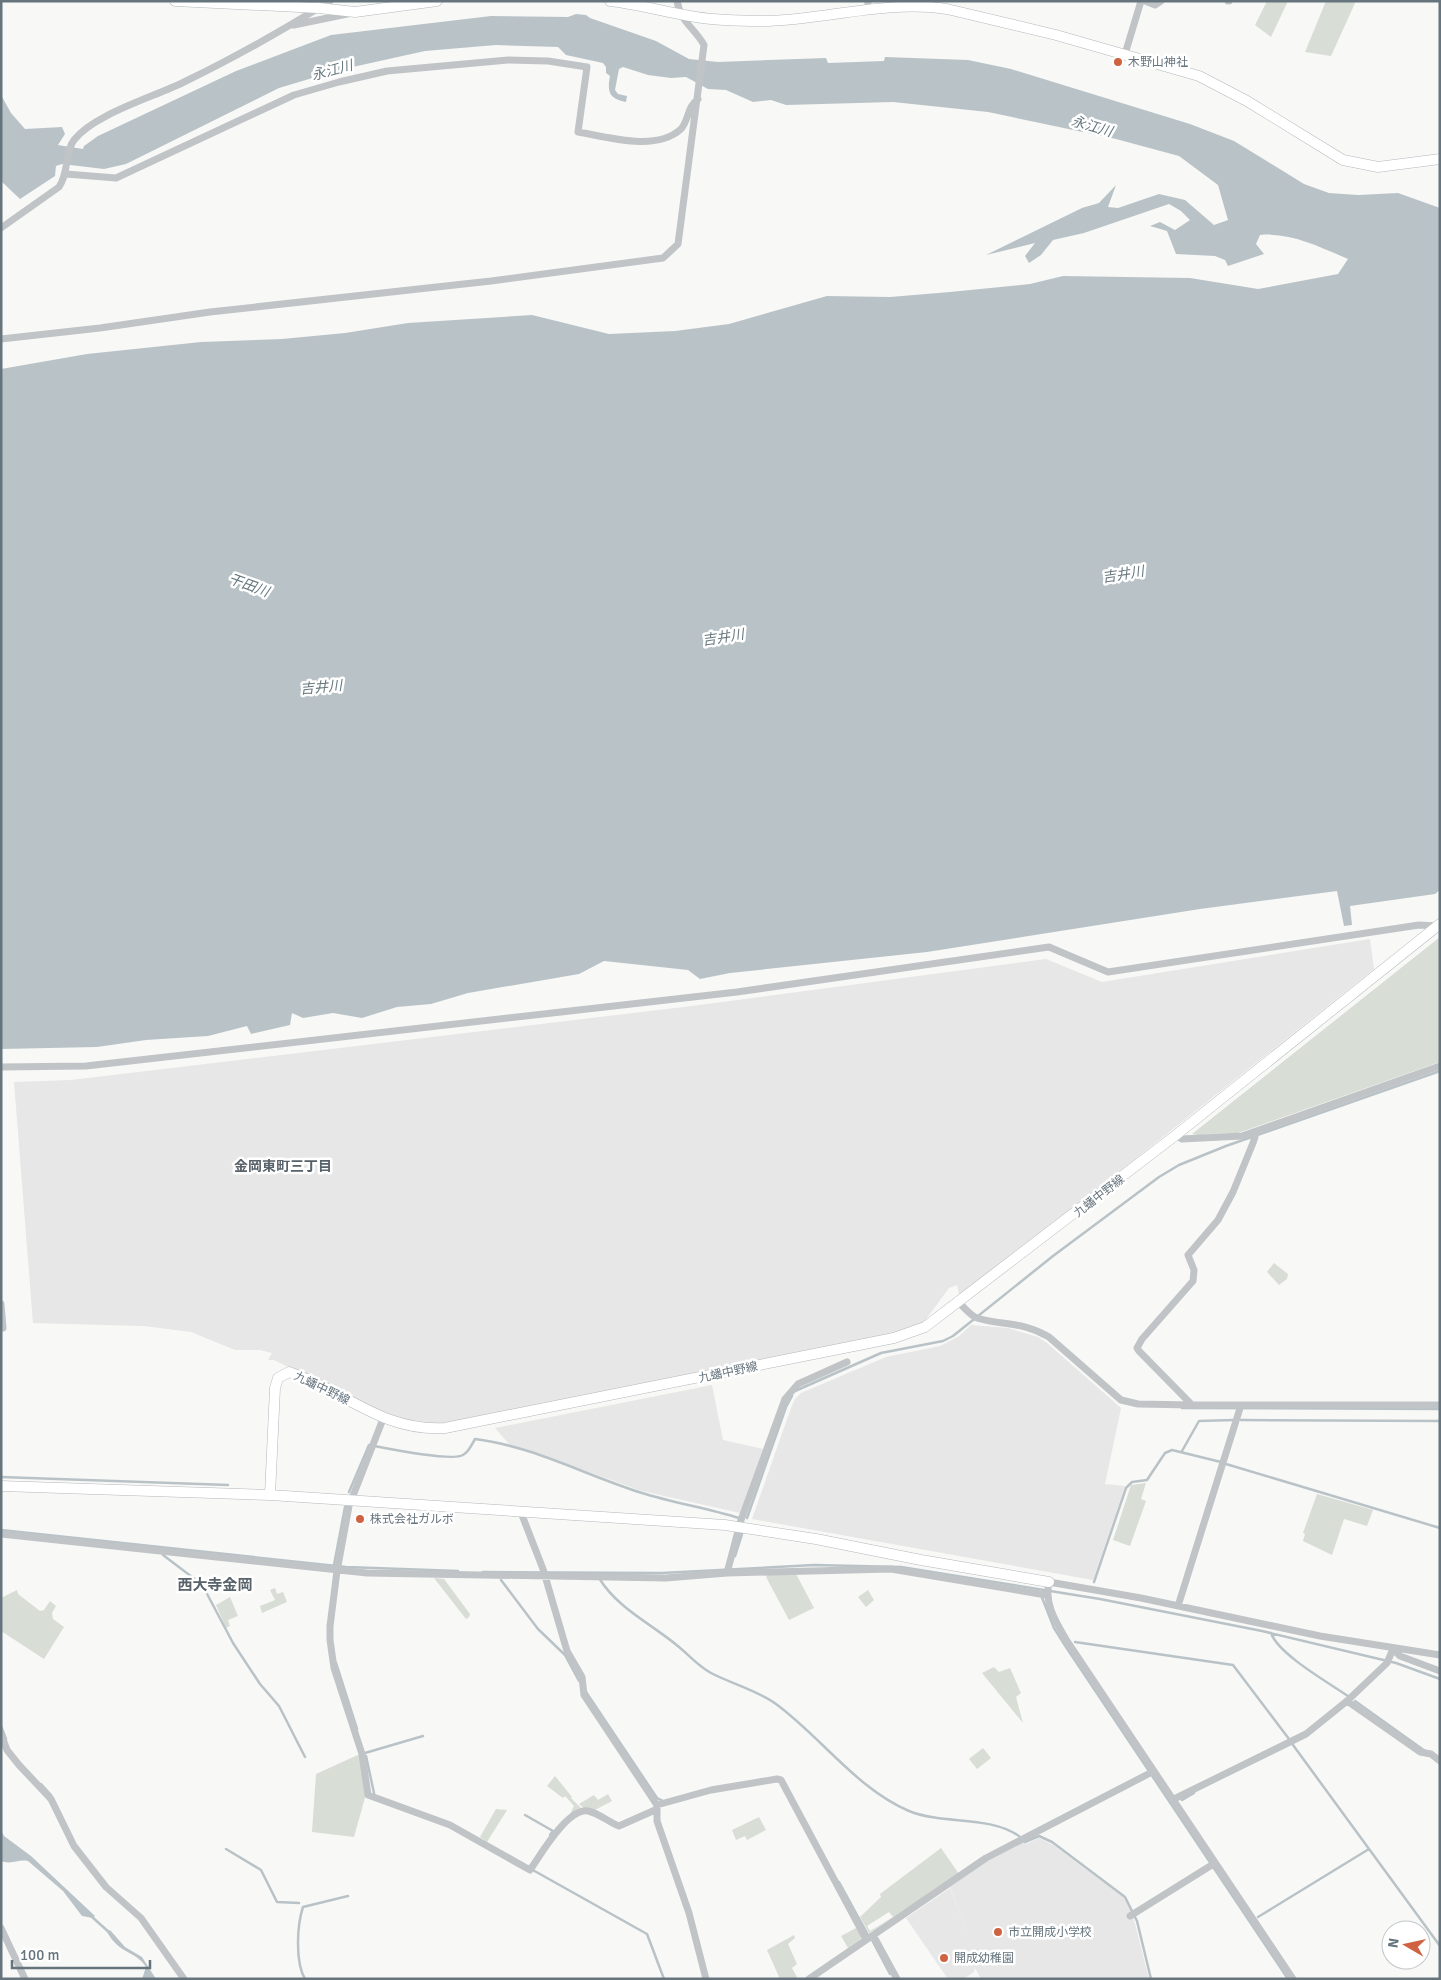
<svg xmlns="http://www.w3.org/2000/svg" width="1441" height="1980" font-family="Signika,'Noto Sans JP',sans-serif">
<rect width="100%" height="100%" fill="#f8f8f6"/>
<path fill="#e6e7e6" d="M1370 939 1374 969 963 1296 959 1294 957 1285 949 1288 924 1322 895 1334 439 1426 404 1423 274 1360H268L272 1353 260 1350H235L191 1332 144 1326 33 1323 14 1082 71 1080 692 1006 1046 959 1102 982Z
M971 1325 1008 1328 1038 1337 1047 1343 1121 1408 1105 1484 1125 1486 1093 1580 752 1519 791 1408 795 1399 801 1393 886 1357 940 1346 958 1337Z
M712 1385 723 1440 763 1449 740 1513 642 1491 509 1444 495 1428Z
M1039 1838 1053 1845 1123 1897 1131 1908 1149 1979H981L975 1968 974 1972 963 1979H948L906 1918 950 1888 972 1945 950 1887 995 1856 1023 1842 1026 1844Z"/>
<path fill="#d8ddd6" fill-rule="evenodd" d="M1267 1H1288L1271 37 1255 25Z
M1326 1H1356L1331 56 1305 52Z
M1440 937V1062L1238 1133 1207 1134 1204 1136 1192 1134Z
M1274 1263 1288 1274 1287 1279 1279 1285 1267 1272Z
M1146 1483 1141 1499 1146 1501 1130 1546 1113 1540 1131 1485Z
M1317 1494 1373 1510 1367 1526 1344 1519 1332 1555 1303 1541 1305 1534 1303 1533Z
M769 1573 796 1574 814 1608 789 1620 766 1577Z
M434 1578 444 1579 470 1614 469 1617 466 1619Z
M275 1588 277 1594 283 1592 287 1602 262 1613 260 1606 275 1600 270 1590Z
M17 1590 18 1594 40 1611 44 1610 50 1601 56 1606 52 1613 53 1619 64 1627 44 1659 1 1631V1598Z
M868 1590 874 1600 866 1607 858 1597Z
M230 1597 238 1616 228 1620 230 1626 226 1628 216 1605Z
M994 1667 999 1672 1010 1668 1021 1693 1016 1697 1023 1723 982 1673Z
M983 1748 991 1758 977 1769 969 1759Z
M360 1754 366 1794 354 1837 312 1832 316 1774Z
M555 1776 572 1797 571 1798 582 1809 568 1818 574 1806 565 1796 563 1798 547 1786Z
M608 1794 612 1801 593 1811 584 1808 579 1804 594 1795 598 1800Z
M496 1809 507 1810 487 1842 480 1837Z
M759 1817 766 1830 747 1840 745 1836 736 1840 732 1830Z
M941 1848 959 1874 869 1933 860 1917 881 1897 880 1894ZM889 1912 893 1917 870 1931 867 1926Z
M858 1927 862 1938 848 1948 841 1936Z
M794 1935 795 1938 788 1944 797 1964 792 1968 798 1979H780L767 1950Z"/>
<path fill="#b9c3c7" d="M576 14 586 15 590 18 656 41 689 59 718 62 826 58 828 63 884 61 885 57 968 60 1011 69 1190 124 1234 141 1304 184 1329 193 1358 195 1398 193 1440 208V890L1435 894 1350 906 1352 925 1344 926 1337 891 1200 909 927 952 730 973 700 979 688 970 604 961 579 974 468 993 431 1004 397 1007 362 1018 333 1013 303 1018 292 1013 290 1025 251 1034 247 1026 208 1036 146 1040 97 1047 1 1049V369L87 354 201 342 282 339 345 333 408 323 532 315 609 334 675 331 729 324 827 296 890 297 950 292 1030 284 1063 276 1190 278 1258 289 1338 274 1348 259C1320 247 1291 232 1260 235L1256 244 1264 254 1228 266 1225 260 1215 256 1176 254 1167 231 1150 226 1160 222 1175 230 1190 220 1181 211 1169 204 1084 233 1053 240 1041 255 1029 263 1025 256 1035 243 986 255 1082 208 1099 203 1116 185 1108 207 1118 208 1159 194 1185 200 1214 225 1228 220 1218 185 1179 156 1116 139 988 112 893 102 786 105 771 100 753 102 726 90 708 89 686 77 671 78 648 75 623 67 619 69 615 90 618 94 627 96 626 102C609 99 607 92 610 76L606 73V67L603 63 566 55 558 47 496 45 425 51 339 70 279 88 126 164 104 169 62 164 56 166 55 176 20 199 1 181V95L11 113 25 129 62 127 65 134 58 145 83 149 84 146 98 136 236 71 331 35 491 16 568 17Z
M1 1830 4 1836 31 1856 95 1916 93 1918 82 1916 63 1891 28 1861C18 1859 12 1865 1 1861Z
M110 1930 125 1947 142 1957 156 1979H142L146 1967C135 1950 120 1955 107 1932Z"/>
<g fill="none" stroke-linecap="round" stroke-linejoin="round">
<path stroke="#b9c3c7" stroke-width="2.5" d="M795 1391 881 1353 943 1341 953 1336 1053 1256 1159 1177 1179 1165 1226 1146 1440 1071
M1182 1408 1440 1409
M1241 1420 1440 1421
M1182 1451 1199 1421 1234 1420
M1226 1464 1440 1528
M1 1477 228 1485
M349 1492 369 1445C385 1448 451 1462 463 1455 469 1452 472 1444 475 1439 533 1446 587 1476 642 1493 674 1503 707 1508 739 1518
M747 1518 786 1407 792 1396
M1 1530 346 1567 458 1571
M163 1555 196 1580 205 1590 233 1643 260 1684 279 1706 305 1757
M735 1556 742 1534
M334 1565 345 1507
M483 1572 662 1573 814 1565 901 1567 1100 1599 1262 1631 1396 1663 1440 1679
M599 1578C618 1609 652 1624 679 1647 690 1656 698 1666 711 1673 732 1684 757 1690 776 1704 821 1737 857 1789 909 1811 944 1825 988 1815 1019 1836
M501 1580 538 1629 565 1655 579 1681
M1094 1582 1126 1488 1132 1482 1147 1480 1165 1453 1172 1450 1221 1462
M1041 1595 1054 1628 1066 1647 1288 1979
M1271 1633C1278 1654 1329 1683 1348 1696
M1075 1642 1233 1665 1289 1739
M336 1663 357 1729
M586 1692 657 1798 663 1801
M1355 1701 1425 1751
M1 1726 6 1739
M1293 1745 1440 1946
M365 1753 423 1736
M366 1756 374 1793
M41 1784 51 1795
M1182 1800 1194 1793
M525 1815 553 1831 550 1835
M1025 1842 1039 1836 1052 1842 1125 1897 1137 1921 1151 1979
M226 1849 261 1870 277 1902 299 1903
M531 1869 647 1934 664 1979
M839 1882 868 1935
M91 1916 111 1934
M1258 1917 1369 1849
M872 1940 890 1974
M305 1979C295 1962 297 1925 303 1907L348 1896"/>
<g stroke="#b3b8bc" stroke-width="11">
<path id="secondary" d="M175 1 319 8 355 12 437 1
M610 1C639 4 667 13 696 17 720 21 745 21 769 21 828 19 887 0 947 9L1056 35 1199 76 1247 101 1343 160 1378 167 1440 159
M1 1486 270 1495 725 1525 816 1539 921 1560 1049 1582
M270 1495 275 1388 278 1378 289 1372C345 1391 382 1432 445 1428L894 1338 925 1327 1176 1135 1440 924"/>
</g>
<path stroke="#c0c4c7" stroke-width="7" d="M868 1V9
M1145 1 1155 5 1161 1
M1228 1H1229
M294 25 347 14
M1125 54 1141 1
M66 174 116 178 294 95 339 82 387 71 508 60 548 61 587 67 578 132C607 137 656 152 681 129 689 120 687 107 698 99
M1 228 59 187C69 173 65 151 74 140 94 114 154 97 184 82 234 58 283 30 330 1
M1 339 100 328 210 312 491 281 663 258 678 244 704 45C694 27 681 23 677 1
M1 1067 86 1066 737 992 1049 947 1108 972 1419 925 1437 926
M1254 1132 1255 1137 1253 1143 1233 1192 1218 1220 1188 1255 1194 1270 1193 1281 1142 1339 1137 1348 1139 1351 1192 1405H1440
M1176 1135 1182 1139 1242 1136 1440 1066
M959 1303C965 1308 971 1316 977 1318 1004 1326 1022 1321 1049 1337L1121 1400 1138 1404 1192 1405
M1 1304 3 1328
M383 1419 349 1506 337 1571 330 1626V1640L334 1668 362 1754 368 1795 450 1825 530 1870C540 1856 567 1808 588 1811 598 1813 609 1822 619 1826L655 1810
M520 1510 543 1569 567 1651 582 1677 584 1695 657 1805V1821L689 1913 706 1979
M1 1534 367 1573 666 1578 727 1573 741 1520 785 1399 798 1384 847 1362
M727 1573 891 1569 1046 1595
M1178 1606 1241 1405
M1393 1649 1400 1656 1440 1671
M1347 1701 1420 1752 1431 1754 1440 1761
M1 1734 7 1750 19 1765 51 1799 74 1846 106 1887 141 1918 184 1979
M1174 1799 1306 1734 1347 1701 1387 1663 1393 1649
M657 1805 711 1790 777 1779 781 1780 866 1939
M1130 1916 1215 1863
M1 1928 25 1979
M873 1935 897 1979
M809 1979 986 1858 1154 1771
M1293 1979 1067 1641C1056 1622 1044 1604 1049 1582L1141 1598 1320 1636 1440 1655"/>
<use href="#secondary" stroke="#fff" stroke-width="10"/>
</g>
<g fill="#cf6240" stroke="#fff" stroke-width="2">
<circle cx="1118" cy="62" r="5"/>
<circle cx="360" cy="1519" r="5"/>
<circle cx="998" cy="1932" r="5"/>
<circle cx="944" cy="1958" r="5"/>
</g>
<g text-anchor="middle" stroke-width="5" stroke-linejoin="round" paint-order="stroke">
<g font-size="12" fill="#66747e" stroke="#fff" text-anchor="start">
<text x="1128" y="66">木野山神社</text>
<text x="370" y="1523">株式会社ガルボ</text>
<text x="1008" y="1936">市立開成小学校</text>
<text x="954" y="1962">開成幼稚園</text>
</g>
<g font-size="12" fill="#66747e" stroke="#fff">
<text transform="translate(1099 1196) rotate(-38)" y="4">九蟠中野線</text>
<text transform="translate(728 1372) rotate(-12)" y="4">九蟠中野線</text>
<text transform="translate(322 1388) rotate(26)" y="4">九蟠中野線</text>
</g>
<g font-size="14" font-style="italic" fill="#67787f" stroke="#fff">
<text transform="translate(332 70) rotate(-15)" y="5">永江川</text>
<text transform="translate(1092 126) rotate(16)" y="5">永江川</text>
<text transform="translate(1123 574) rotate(-9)" y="5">吉井川</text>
<text transform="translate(249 585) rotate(20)" y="5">干田川</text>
<text transform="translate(723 637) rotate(-9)" y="5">吉井川</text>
<text transform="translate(321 687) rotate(-5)" y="5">吉井川</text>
</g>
<g font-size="14" font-weight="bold" fill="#58626a" stroke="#fff">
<text x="283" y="1171">金岡東町三丁目</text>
</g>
<g font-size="15" font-weight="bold" fill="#58626a" stroke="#fff">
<text x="215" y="1590">西大寺金岡</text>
</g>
</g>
<rect width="1441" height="1980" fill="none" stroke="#66747e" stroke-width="5"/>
<g transform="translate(1406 1945) rotate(279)"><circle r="24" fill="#ffffff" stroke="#c2c7cb"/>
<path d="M0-4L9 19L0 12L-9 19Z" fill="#cf6240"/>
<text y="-8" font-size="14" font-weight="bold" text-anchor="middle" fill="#66747e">N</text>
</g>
<path d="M12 1960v8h138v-8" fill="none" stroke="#66747e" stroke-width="2.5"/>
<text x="20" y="1960" font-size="15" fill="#66747e" stroke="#ffffff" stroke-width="4" paint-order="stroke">100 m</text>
</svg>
